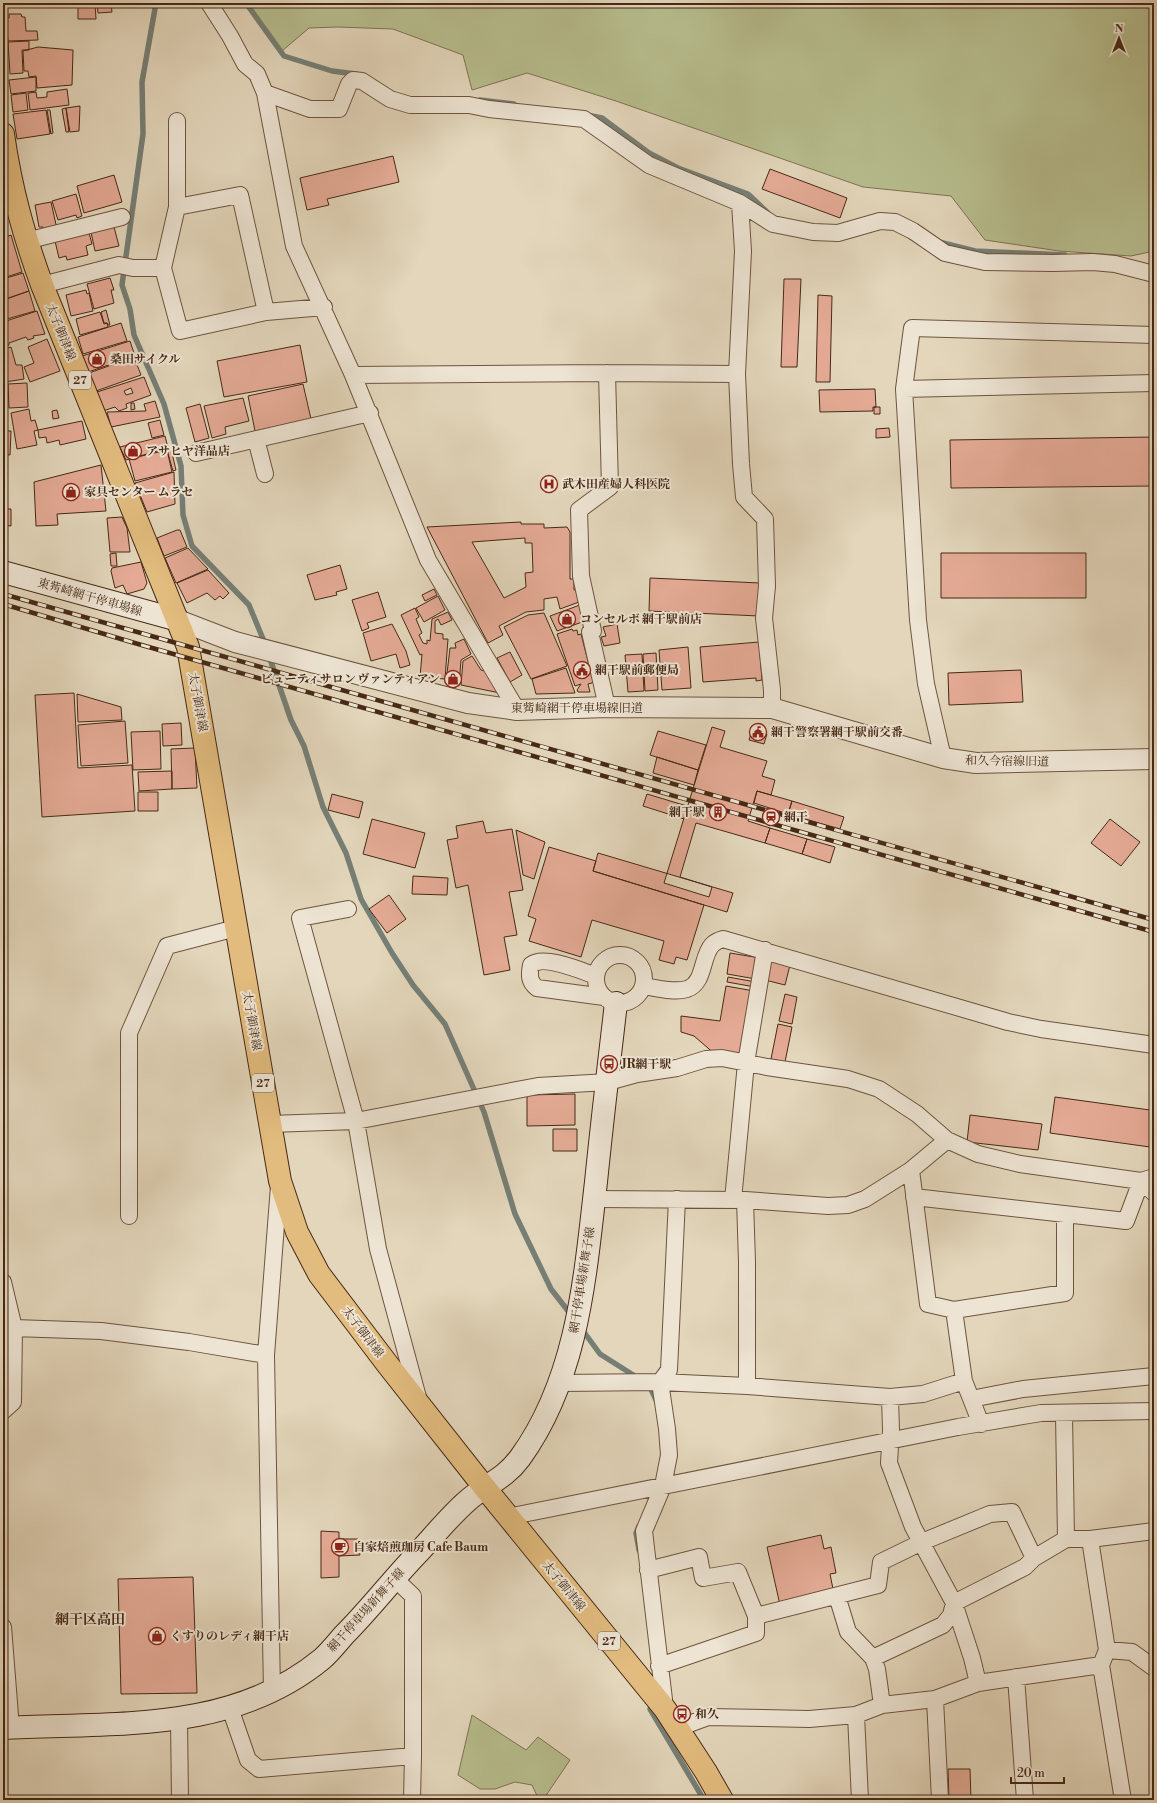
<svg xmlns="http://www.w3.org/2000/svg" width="1157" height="1803" font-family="'Libre Bodoni','Noto Serif JP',serif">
<rect width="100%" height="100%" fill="#e3d6bb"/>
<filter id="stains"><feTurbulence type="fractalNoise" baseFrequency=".005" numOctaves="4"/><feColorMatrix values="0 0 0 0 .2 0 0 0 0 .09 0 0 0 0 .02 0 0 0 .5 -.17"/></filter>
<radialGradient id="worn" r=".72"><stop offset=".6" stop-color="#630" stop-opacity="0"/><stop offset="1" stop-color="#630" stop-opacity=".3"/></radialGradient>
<path fill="#b7bd8e" stroke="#7f7352" d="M243 3H1154V251L1131 256 1059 251 985 240 951 196 863 187 616 101 527 73 472 90 463 55 393 29 338 27 309 28 282 51Z
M472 1715 526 1750 538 1737 570 1760 543 1800H539L532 1785 515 1782 495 1789H480L458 1775Z"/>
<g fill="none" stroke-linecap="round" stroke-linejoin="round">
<path stroke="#767f76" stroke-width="5.5" d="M156 3 142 82 143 134 122 285 130 309 134 335 164 404 181 466 183 515 192 546 249 605 266 646
M246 3 284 56 332 71 356 74
M480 100 514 104
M587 115 602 118 649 153 678 168 748 194 767 212
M939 242 975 251 1065 255
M269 656 291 720 304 746 323 807 346 853 361 899 392 953 413 985 445 1024 484 1112 515 1214 551 1289 572 1316
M581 1328 600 1354 638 1378
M649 1385 657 1402
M639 1550 636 1533 639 1526
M652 1703 650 1709 704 1800"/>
</g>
<path fill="#e4aa95" stroke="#472915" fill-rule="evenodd" d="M78 3H95L96 19H78Z
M97 3H111L112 12 98 13Z
M9 14H21L22 17H25L26 31H37L38 40 8 41 6 18H9Z
M29 41V50H22L23 73 10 74 8 42Z
M38 47 73 50 72 85 37 88 36 76 29 77 28 71H24L23 51Z
M36 77V91L11 94 9 80Z
M67 89 69 105 30 110 28 93 36 92 37 98 47 97V92Z
M26 93 28 110 13 112 11 95Z
M80 106 79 131 70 132 66 108Z
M66 108 69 132H66L62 109Z
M46 110 50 134 17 139 13 114Z
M47 110H50L53 133 51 134Z
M393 156 399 182 327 199 329 205 307 210 300 178Z
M770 169 847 198 840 218 762 189Z
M114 175 122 202 84 213 77 186Z
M76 194 82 216 77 218 76 215 58 220 52 201Z
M51 202 57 229 44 232 43 227H39L35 205Z
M114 227 119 246 95 251 91 232Z
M89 233 92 244 86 246 88 255 67 260 66 256 59 258 55 241Z
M11 235 22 272 3 278V238Z
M23 273 29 291 3 300V279Z
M110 278 114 290H111L114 303 94 309 87 284Z
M784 279H801L797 367H781Z
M86 290 87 294 89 293 93 311 71 316 66 295Z
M29 291 35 311 7 319 5 313 3 314V300Z
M818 295 832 296 830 382H816Z
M106 310 110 325H108L107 323H104L101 312Z
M37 311 45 334 33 336 34 338 28 340 26 337 9 343V345L3 347V322Z
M100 312 104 324 107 323 108 327 80 335 76 319Z
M121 323 127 341 83 354 78 337Z
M47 339 60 371 30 382 24 367 34 363 28 347Z
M130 341 135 356 88 372 82 356Z
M300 345 307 382 224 397 217 361Z
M11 347 16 365H22L24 379 5 382 3 377V349Z
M134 357 141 375 96 391 89 373Z
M144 377 151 395 126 404 127 408 119 411 115 407 103 411 97 392ZM131 388 133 393 126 395 124 391Z
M27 383 28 407 9 408 8 384Z
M303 384 311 419 255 431 248 396Z
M875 389 876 407H873V411L820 412 819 390Z
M3 393H7V417H3Z
M243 398 249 421 225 427 226 434 212 438 204 406Z
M155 401 160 417 111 427 107 412 146 411 144 404Z
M131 403H134L135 409 131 410Z
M200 404 209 438 195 442 186 408Z
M874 407H880V414H874Z
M29 409 31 421 35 420 38 430 34 431 37 445 17 449 11 413Z
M57 410 59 418 53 419 52 411Z
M160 420 164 435 152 438 148 423Z
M82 421 86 439 60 445 59 440 47 443 46 437 39 438 38 430Z
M889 428 890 437 876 438V429Z
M3 431H11L10 455 3 454Z
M165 436 168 448 126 460 120 447Z
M1154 437V486L951 488 950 440Z
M171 449 176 470 173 471 167 450Z
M167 450 172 472 135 481 129 459Z
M101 465 106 511 57 514 58 525 36 526 34 482Z
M174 472 175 504 147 512 135 483Z
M3 493H7L6 509H11V526L3 525Z
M122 517 127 528 130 552H110L107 518Z
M521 522V524H544V528L567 527 570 532V579H574V590L577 589 579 602 560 609 557 597 544 599V610L526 612 499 626 503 635 488 643 427 527ZM525 538V543H532L533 572 525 573 526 587 504 598 472 542Z
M177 530H180L187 547 164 556 157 538Z
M3 534H6L5 554H3Z
M188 548 208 569 176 583 165 558Z
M116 553 117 566H111L110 554Z
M941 553H1086V598H941Z
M141 562 147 583 144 589 127 594 123 585 115 588 111 571 112 568Z
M340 565 347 589 336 592 337 595 315 600 307 575Z
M208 570 229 593 223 599 220 596 215 600 207 593 187 603 177 583Z
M650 578 760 583 759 616 649 611Z
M434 589 437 595 425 601 422 595Z
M378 592 386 617 367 623 369 628 362 631 352 600Z
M438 596 445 610 424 622 416 608Z
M580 605 585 621 557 631 550 616Z
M415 608 419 617 416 619 422 633 419 635 423 643 427 644V640L430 641 432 619 448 612 452 620 441 625 438 619 435 621V633L443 634V639H448L445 679 420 677 422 654 420 655 401 615Z
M544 613 567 666 531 679 504 627 528 615Z
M392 624 406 651 410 665 400 668 396 654 371 661 363 633Z
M617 624 620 643 604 646 601 637 606 636 603 627Z
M572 629 573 631 577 630 578 635 581 634 593 681 592 683 588 684 590 692H578L577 690 581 684 575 686 557 634Z
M464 639 471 654 461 660 459 686 446 682 450 648H456L455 643Z
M759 642 762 680 756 681V678L703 682 700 647Z
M688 647 691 688 662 690 659 650Z
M510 652 522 675 510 682 497 658Z
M656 653 658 690 645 691 643 654Z
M642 654 644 691 628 692 625 655Z
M472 656 481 670 488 672 500 693 461 685 463 661Z
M566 668 575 693 536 694 532 679Z
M1021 670 1023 702 949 705 948 673Z
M74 693 78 768 132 765 135 811 42 817 35 695Z
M77 694 121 707 122 720 78 722Z
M125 721 128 763 81 766 78 725Z
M181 723 182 745 163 746 162 724Z
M758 724 763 725 761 733 767 734 764 744 749 740 753 727Z
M712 727 725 731 720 747 767 761 762 776 775 780 771 795 757 791 748 821 770 828 765 843 696 823 680 877 712 887 709 897 664 883Z
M160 731 161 769 133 770 131 732Z
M658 731 706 745 698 770 650 755Z
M195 748 197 788 172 789 171 749Z
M657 757 698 770 694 785 653 773Z
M172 771V789L139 791 138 772Z
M757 791 792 801 788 814 754 803Z
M138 792H158V811H138Z
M332 794 363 802 359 818 328 810Z
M647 794 687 806 684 819 643 806Z
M792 801 844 817 840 829 788 814Z
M372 819 425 833 415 868 363 854Z
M1110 819 1140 842 1121 866 1091 843Z
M483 821 486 833 512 829 523 890 509 892 517 935 504 937 510 970 484 975 468 885 456 888 447 840 458 838 456 826Z
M770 828 807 839 802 854 765 843Z
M516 830 545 842 534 879 523 875Z
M807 839 835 847 830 863 802 854Z
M549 847 596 861 593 871 704 905 687 960 676 957 674 964 659 960 664 941 592 920 581 957 529 941 536 919 528 916Z
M598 853 733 893 727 912 593 871Z
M413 876 448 878 447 895 412 894Z
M389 895 406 919 387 933 369 909Z
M730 953 760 958 756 979 727 974Z
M766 960 790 965 785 985 761 979Z
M728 977 756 982 755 987 727 982Z
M726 986 754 991 744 1053 716 1055 694 1036 681 1032V1016L720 1021Z
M785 994 797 997 792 1024 779 1021Z
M778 1024 792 1027 785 1062 771 1059Z
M575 1094V1125L527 1126V1095Z
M1152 1094H1154V1132H1152L1150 1147 1050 1133 1055 1097 1150 1110Z
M970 1115 1042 1124 1038 1150 967 1142Z
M553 1129H577V1151H553Z
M321 1531 339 1532V1539H358L360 1555 339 1556V1577L321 1578Z
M821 1535 824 1549 831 1547 836 1573 830 1574 834 1594 780 1605 767 1547Z
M193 1577 197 1693 121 1694 118 1579Z
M948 1769H970L971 1800H949Z"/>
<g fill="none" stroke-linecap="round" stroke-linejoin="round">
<g stroke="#6e543e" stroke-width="18">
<path id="minor" d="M209 3 230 36 245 64 257 74 265 93 294 246 353 375 428 560 517 710
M265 93 310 109H339L349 84 353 80 362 81 390 99 410 105H469L489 109 584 119 649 165 740 203 773 224 813 232 838 233 880 221 895 222 913 231 945 253 985 262 1053 263 1093 262 1115 264 1154 274
M177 121V207L163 268 180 331 266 312 324 307
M740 203 743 251 737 374 741 464 744 497 765 519 767 586 764 618 772 690V708
M177 207 240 195 266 312
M26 241 122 217
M42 285 119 265 133 268H163
M353 375 607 373 737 374
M904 389 1154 383
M256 439 265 474
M196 453 370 413
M607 707 590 632 593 631 581 576 579 510 610 487 607 373
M943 758 926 684 918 620 904 389 912 328 1154 335
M348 909 300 918 356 1121 378 1249 419 1401
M596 979a24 24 0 1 1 48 0a24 24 0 1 1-48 0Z
M596 976C582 971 543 954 531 965 529 975 529 982 537 988L604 997
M644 986C657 988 674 993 687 989 705 983 701 957 712 945 715 942 719 940 723 939L1008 1022 1041 1029 1154 1045
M270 1124 356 1121 538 1086 608 1082 637 1074 677 1068 706 1059 722 1058 767 1067 848 1079 879 1089 917 1114 947 1140 978 1154 1020 1164 1141 1181 1154 1177
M911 1170 928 1304 954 1310 964 1381 981 1424
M914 1197 1126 1221 1141 1181 1154 1193
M594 1199 745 1200 828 1206 848 1205 865 1199 911 1170 947 1140
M733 1200 746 1063 765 950
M745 1200 747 1262V1386
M129 1216V1033L167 946 236 928
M3 1282 14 1328
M954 1310 1065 1293V1214
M561 1383 660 1382 747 1386 890 1397 923 1394 964 1381
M890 1397 891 1430 889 1463 913 1527 954 1603 972 1658 978 1683
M971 1399 1023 1389 1154 1376
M3 1411 13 1402 14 1328 101 1331 189 1342 266 1355
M1064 1414 1066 1539
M508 1517 958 1427 1041 1413 1154 1411
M1090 1539 1107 1650
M648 1570 699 1557 703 1578 738 1572 756 1616
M394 1578 413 1596V1756
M837 1596 848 1632 873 1658 877 1669 882 1705
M3 1627 11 1728
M873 1658 943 1625 951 1615 954 1603 1025 1567 1034 1558 1066 1539H1090L1154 1531
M1101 1665 1123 1800
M659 1666 756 1633V1616L878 1585 881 1562 922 1542 990 1514 1012 1512 1034 1558
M1016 1677 1025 1800
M272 1692 266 1355 279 1186
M935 1699 940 1800
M230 1708 248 1760 259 1769 413 1756 412 1800
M665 1708 644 1531 663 1486 669 1455 667 1429 660 1382 669 1370 677 1199
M856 1715 860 1800
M179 1719 180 1800
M678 1728 708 1717 809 1719 856 1715 882 1705 935 1699 978 1683 1101 1665 1107 1650 1132 1652 1154 1668"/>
</g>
<g stroke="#6e543e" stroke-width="22">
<path id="tertiary" d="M178 620 235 642 468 703 517 710 607 707 772 708 943 758 976 763 1154 759"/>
</g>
<g stroke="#472915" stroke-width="24">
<path id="secondary" d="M3 572 178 620
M3 1728C113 1722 231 1734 322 1659 330 1652 337 1643 344 1635 370 1609 392 1580 417 1554 433 1537 448 1518 466 1502 485 1484 503 1481 520 1458 578 1378 585 1277 596 1182 602 1122 609 1063 616 1003"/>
</g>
<g stroke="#472915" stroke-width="24">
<path id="primary" d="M3 134C11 189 23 233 42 285L188 647 280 1181 297 1232 319 1274 388 1365 485 1488 665 1709 706 1772 722 1800"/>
</g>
<use href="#minor" stroke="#ede4d3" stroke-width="16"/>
<use href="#tertiary" stroke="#ede4d3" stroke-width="20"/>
<use href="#secondary" stroke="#ede4d3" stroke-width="22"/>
<use href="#primary" stroke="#e2bb7e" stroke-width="22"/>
<g stroke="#472915" stroke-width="4.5">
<path id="rail" d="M3 594 1154 920
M3 604 138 644 1154 932"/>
</g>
<use href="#rail" stroke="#ede4d3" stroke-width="3" stroke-dasharray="9" stroke-linecap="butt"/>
</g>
<defs>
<g id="shop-ring" transform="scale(0.9)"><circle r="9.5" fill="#ede4d3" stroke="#8f2418" stroke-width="1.5"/><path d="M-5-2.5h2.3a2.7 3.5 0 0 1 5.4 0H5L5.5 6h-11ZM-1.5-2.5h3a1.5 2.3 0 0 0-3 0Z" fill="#8f2418"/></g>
<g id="hospital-ring" transform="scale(0.9)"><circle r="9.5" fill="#ede4d3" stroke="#8f2418" stroke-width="1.5"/><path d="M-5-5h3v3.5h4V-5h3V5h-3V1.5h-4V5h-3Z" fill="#8f2418"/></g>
<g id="civic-ring" transform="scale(0.9)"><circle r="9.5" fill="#ede4d3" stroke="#8f2418" stroke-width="1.5"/><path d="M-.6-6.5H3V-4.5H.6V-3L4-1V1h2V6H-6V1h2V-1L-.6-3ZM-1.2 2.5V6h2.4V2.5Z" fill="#8f2418"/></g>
<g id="building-ring" transform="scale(0.9)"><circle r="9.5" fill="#ede4d3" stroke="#8f2418" stroke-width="1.5"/><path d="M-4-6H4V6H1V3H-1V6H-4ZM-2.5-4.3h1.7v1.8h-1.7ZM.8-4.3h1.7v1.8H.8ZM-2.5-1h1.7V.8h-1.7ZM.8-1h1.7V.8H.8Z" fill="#8f2418"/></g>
<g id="station-ring" transform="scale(0.9)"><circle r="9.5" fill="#ede4d3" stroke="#8f2418" stroke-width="1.5"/><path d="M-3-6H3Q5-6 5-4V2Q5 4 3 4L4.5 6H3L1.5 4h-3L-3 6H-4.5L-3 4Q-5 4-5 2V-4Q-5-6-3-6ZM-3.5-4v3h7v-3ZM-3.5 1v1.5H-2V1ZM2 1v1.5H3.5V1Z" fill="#8f2418"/></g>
<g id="bus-ring" transform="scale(0.9)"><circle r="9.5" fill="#ede4d3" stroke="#8f2418" stroke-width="1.5"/><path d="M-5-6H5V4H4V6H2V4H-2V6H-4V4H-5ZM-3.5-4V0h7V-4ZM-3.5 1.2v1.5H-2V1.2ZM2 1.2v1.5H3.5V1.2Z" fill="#8f2418"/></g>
<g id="cafe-ring" transform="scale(0.9)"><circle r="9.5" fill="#ede4d3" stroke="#8f2418" stroke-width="1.5"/><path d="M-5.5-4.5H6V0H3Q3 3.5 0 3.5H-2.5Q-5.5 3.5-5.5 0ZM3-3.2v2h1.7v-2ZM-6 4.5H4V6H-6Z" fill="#8f2418"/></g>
</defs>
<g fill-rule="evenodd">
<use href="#shop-ring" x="97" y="359"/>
<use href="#shop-ring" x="133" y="451"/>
<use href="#hospital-ring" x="549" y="484"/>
<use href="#shop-ring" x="71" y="492"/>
<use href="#shop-ring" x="567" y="619"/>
<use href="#civic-ring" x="582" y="670"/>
<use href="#shop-ring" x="453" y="679"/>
<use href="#civic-ring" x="758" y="732"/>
<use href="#building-ring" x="718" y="812"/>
<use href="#station-ring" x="771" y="817"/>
<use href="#bus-ring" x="609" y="1064"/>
<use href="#cafe-ring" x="340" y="1547"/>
<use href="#shop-ring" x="157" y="1636"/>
<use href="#bus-ring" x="682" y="1714"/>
</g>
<g text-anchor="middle" stroke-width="4" stroke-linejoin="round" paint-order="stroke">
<g fill="#ede4d3" stroke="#79614e" stroke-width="1">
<rect x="69" y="371" width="22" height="18" rx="3"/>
<rect x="252" y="1074" width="22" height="18" rx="3"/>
<rect x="598" y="1632" width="22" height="18" rx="3"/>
</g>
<g font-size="11" font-weight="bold" fill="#472915">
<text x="80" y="384">27</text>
<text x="263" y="1087">27</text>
<text x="609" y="1645">27</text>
</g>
<g font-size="12" fill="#472915" stroke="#ede4d3">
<text transform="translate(61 332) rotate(68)" y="4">太子御津線</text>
<text transform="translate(90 597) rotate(16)" y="4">東觜崎網干停車場線</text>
<text transform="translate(198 702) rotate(80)" y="4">太子御津線</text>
<text x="577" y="712">東觜崎網干停車場線旧道</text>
<text transform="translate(1007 761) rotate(1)" y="4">和久今宿線旧道</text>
<text transform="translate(252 1021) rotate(80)" y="4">太子御津線</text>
<text transform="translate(582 1280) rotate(-81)" y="4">網干停車場新舞子線</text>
<text transform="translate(363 1332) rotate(53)" y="4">太子御津線</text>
<text transform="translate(564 1586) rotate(51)" y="4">太子御津線</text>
<text transform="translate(366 1610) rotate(-48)" y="4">網干停車場新舞子線</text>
</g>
<g font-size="12" font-weight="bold" fill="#472915" stroke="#ede4d3" text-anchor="start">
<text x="110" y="363">桑田サイクル</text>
<text x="146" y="455">アサヒヤ洋品店</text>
<text x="562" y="488">武木田産婦人科医院</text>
<text x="84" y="496">家具センター ムラセ</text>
<text x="580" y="623">コンセルボ 網干駅前店</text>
<text x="595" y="674">網干駅前郵便局</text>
<text x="440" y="683" text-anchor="end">ビューティサロン ヴァンティアン</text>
<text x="771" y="736">網干警察署網干駅前交番</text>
<text x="705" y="816" text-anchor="end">網干駅</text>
<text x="784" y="821">網干</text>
<text x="622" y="1068">JR網干駅</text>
<text x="353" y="1551">自家焙煎珈房 Cafe Baum</text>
<text x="170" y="1640">くすりのレディ網干店</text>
<text x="695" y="1718">和久</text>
</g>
<g font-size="14" font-weight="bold" fill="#472915" stroke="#ede4d3">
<text x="90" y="1624">網干区高田</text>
</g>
</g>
<rect width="1157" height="1803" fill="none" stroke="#e3d6bb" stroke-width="16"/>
<rect x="4" y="4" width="1149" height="1795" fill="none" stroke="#472915" stroke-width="2"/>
<rect x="8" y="8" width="1141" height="1787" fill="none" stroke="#472915"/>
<g transform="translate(1119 38)" stroke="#ede4d3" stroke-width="3" paint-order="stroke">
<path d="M0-3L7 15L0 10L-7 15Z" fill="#472915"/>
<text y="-6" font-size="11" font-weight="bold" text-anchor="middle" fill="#472915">N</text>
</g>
<path d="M1011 1777v6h53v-6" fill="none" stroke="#472915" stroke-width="2"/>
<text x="1017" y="1777" font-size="12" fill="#472915" stroke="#ede4d3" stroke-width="3" paint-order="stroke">20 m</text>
<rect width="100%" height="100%" filter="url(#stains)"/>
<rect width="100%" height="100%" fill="url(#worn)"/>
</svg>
